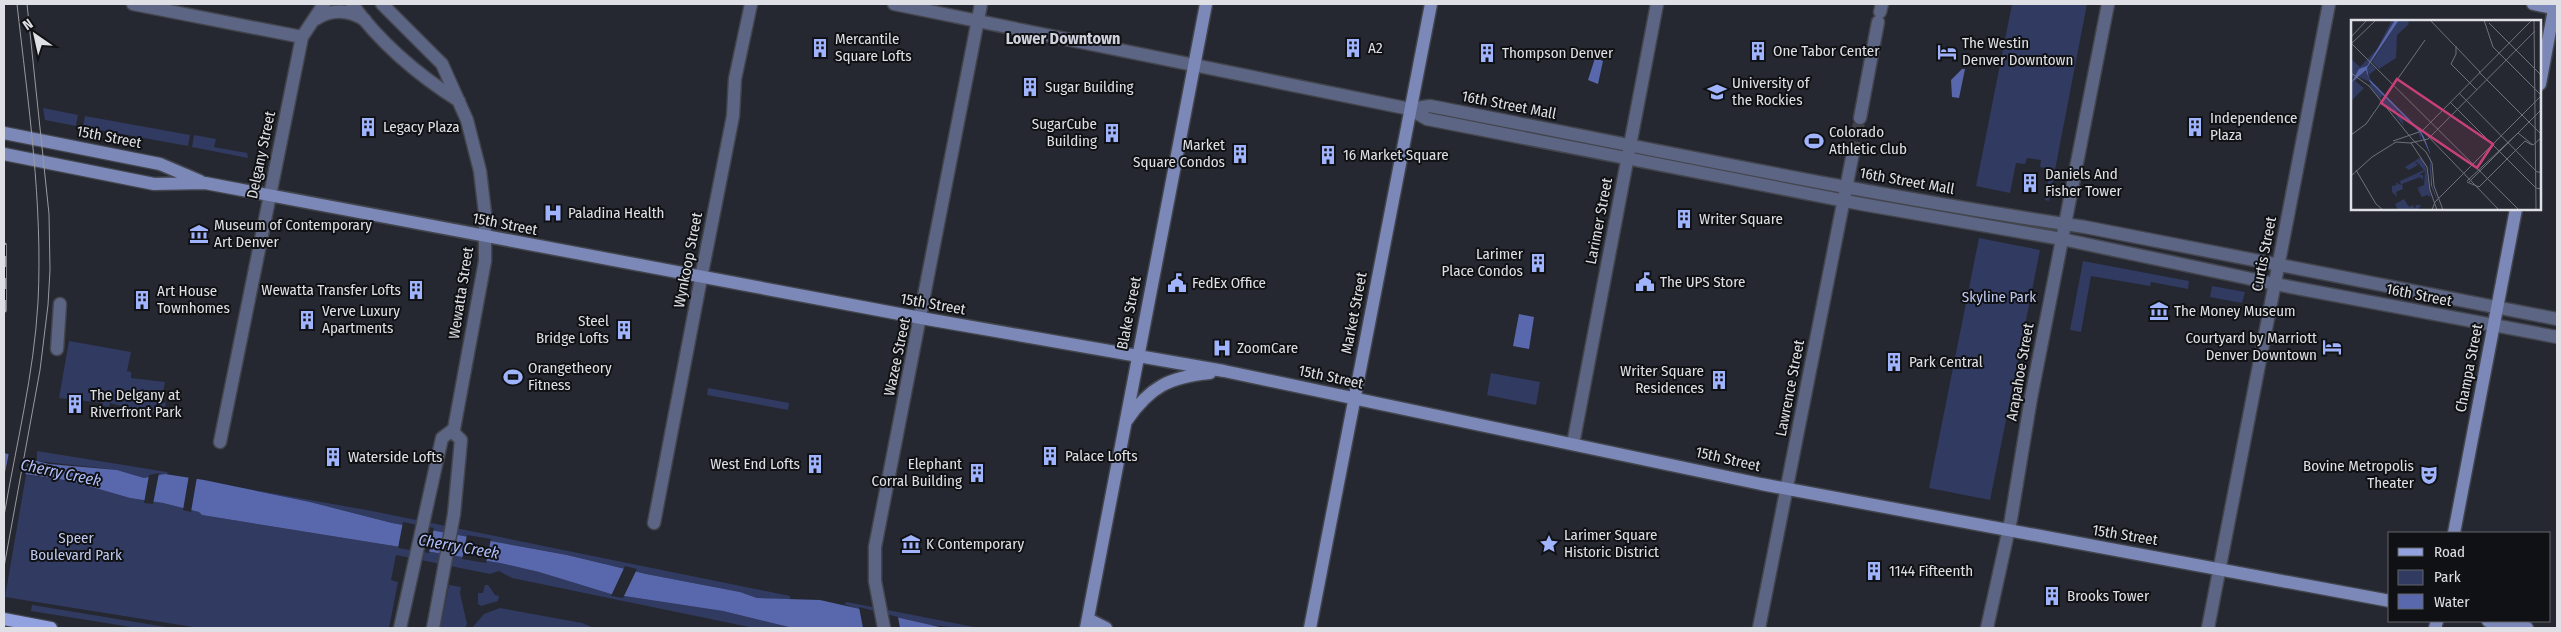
<svg xmlns="http://www.w3.org/2000/svg" width="2561" height="632" font-family="'Fira Sans Condensed',sans-serif">
<rect width="100%" height="100%" fill="#252830"/>
<path fill="#313a61" d="M2012 4H2087L2049 201 2045 200 2050 169 2040 167 2041 160 2027 158 2025 164 2016 163 2010 193 1976 186Z
M43 108 78 115 76 126 45 120Z
M85 116 190 135 188 146 83 127Z
M194 135 216 139 214 147 247 153 248 158 192 147Z
M1979 238 2040 250 1990 500 1929 488Z
M2083 261 2189 281 2188 289 2151 282 2150 286 2091 276 2081 332 2070 330Z
M2212 286 2245 292 2242 303 2210 297Z
M69 341 131 352 127 371 131 372V378L165 382 161 402 166 403 163 415 141 409 139 413 133 412 134 409 110 403 109 407 103 406V403L59 398Z
M1491 373 1540 382 1536 405 1487 395Z
M708 388 789 403 788 410 707 395Z
M37 451 167 472 168 474 144 478 117 470 37 461Z
M26 475 71 481 130 498 163 503 199 512 202 515 500 563 539 572 611 594 723 611 793 628 749 627 512 578 499 571 490 574 396 555 391 580 398 582 389 628H199L5 597Z
M237 487 372 511 790 596V600L757 598 740 592 646 574 567 555 392 523 310 502Z
M449 585 461 587 460 593 467 624 465 628H440Z
M485 585H488L495 595 499 596 498 601 481 606 478 604V593H483Z
M847 602 979 628C933 628 887 620 844 604Z
M32 605 172 628H137L31 611Z
M500 608 582 623 594 628H472L484 614Z"/>
<path fill="#5968ad" d="M1595 58 1603 61 1598 84 1588 80Z
M1962 69H1965L1959 98 1952 97 1951 80Z
M1519 314 1534 317 1529 349 1513 346Z
M4 453 49 464 117 470 144 478 165 474 204 480 310 502 392 523 567 555 646 574 740 592 757 598 820 600 944 628H793L723 611 611 594 539 572 500 563 202 515 199 512 163 503 130 498 71 481 4 471Z"/>
<path fill="#252830" d="M9 452 29 457 25 477 5 473Z
M159 473 153 504 144 503 149 475Z
M189 475 197 477 191 512 183 510Z
M403 522 434 528 429 553 398 548Z
M467 535 491 539 486 563 462 559Z
M625 566 637 569 623 598 611 596Z
M859 607 898 617 900 628H863Z"/>
<g fill="none" stroke-linecap="round" stroke-linejoin="round">
<path stroke="#41444b" stroke-width="12" stroke-dasharray="12 6" stroke-linecap="butt" d="M1853 153 1860 118"/>
<g stroke="#43454d" stroke-width="15">
<path id="minor" d="M133 4 302 37
M894 4 1410 109 1427 119 1861 204 2062 239 2275 284 2557 337
M316 19C333 8 349 10 365 20
M1410 109 1430 106C1648 148 1865 195 2085 227L2557 319
M57 349 60 304
M220 442 302 37 324 4
M654 523 701 278
M884 628 875 581V547L981 4"/>
</g>
<g stroke="#43454d" stroke-width="15">
<path id="tertiary" d="M352 4C381 44 418 75 459 101
M382 4 442 64 467 120 480 171 485 213V261L454 429 442 438 400 628
M1880 12 1882 4
M1860 118 1878 22
M701 278 733 116 735 79 751 4
M1573 444 1657 4
M433 628 454 514 461 440 453 432
M1759 628 1853 153
M1987 628 2011 519 2031 398 2108 4
M2208 628 2329 4"/>
</g>
<g stroke="#43454d" stroke-width="15">
<path id="secondary" d="M2533 4 2557 9
M2540 84 2555 4
M4 133 160 164 200 181
M4 154 154 184 205 183 921 318 1224 371 1761 484 2390 601
M1127 420C1150 387 1169 377 1210 373
M2454 533 2516 209
M1088 619 1106 628
M2488 621 2527 628
M1086 628 1206 4
M1310 628 1431 4
M2435 628 2437 621"/>
</g>
<g stroke="#43454d" stroke-width="15">
<path id="primary" d="M4 619 51 628"/>
</g>
<use href="#minor" stroke="#5d6584" stroke-width="12"/>
<use href="#tertiary" stroke="#5d6584" stroke-width="12"/>
<use href="#secondary" stroke="#7b88b8" stroke-width="12"/>
<use href="#primary" stroke="#92a2e0" stroke-width="12"/>
<path stroke="#989aa0" stroke-width="1" d="M4 516C16 445 34 374 38 302 43 203 28 103 17 4
M4 567 40 370 48 305 50 270 49 214 27 4"/>
<g stroke="#989aa0" stroke-width="5.5">
<path id="rail" d="M4 245V310"/>
</g>
<use href="#rail" stroke="#101114" stroke-width="4" stroke-dasharray="11" stroke-linecap="butt"/>
</g>
<defs>
<g id="building-bare" transform="scale(1.5)"><path d="M-4-6H4V6H1V3H-1V6H-4ZM-2.5-4.3h1.7v1.8h-1.7ZM.8-4.3h1.7v1.8H.8ZM-2.5-1h1.7V.8h-1.7ZM.8-1h1.7V.8H.8Z" fill="#a0b3fd" stroke="#101114" stroke-width="2.5" paint-order="stroke"/></g>
<g id="hotel-bare" transform="scale(1.5)"><path d="M-6-4.5h1.5V1H6V5H4.5V3h-9V5H-6ZM-4 0a1.8 1.8 0 1 1 3.6 0ZM.5 0V-2.5h3Q6-2.5 6 0Z" fill="#a0b3fd" stroke="#101114" stroke-width="2.5" paint-order="stroke"/></g>
<g id="university-bare" transform="scale(1.5)"><path d="M0-5L7-2L0 1L-7-2ZM-4 1L0 2.5L4 1V4Q0 6-4 4Z" fill="#a0b3fd" stroke="#101114" stroke-width="2.5" paint-order="stroke"/></g>
<g id="stadium-bare" transform="scale(1.5)"><path d="M0-5a6.5 5 0 1 0 0 10a6.5 5 0 1 0 0-10ZM-3.5-1.8h7v3.6h-7Z" fill="#a0b3fd" stroke="#101114" stroke-width="2.5" paint-order="stroke"/></g>
<g id="hospital-bare" transform="scale(1.5)"><path d="M-5-5h3v3.5h4V-5h3V5h-3V1.5h-4V5h-3Z" fill="#a0b3fd" stroke="#101114" stroke-width="2.5" paint-order="stroke"/></g>
<g id="museum-bare" transform="scale(1.5)"><path d="M0-6L6-3V-2H-6V-3ZM-5-1h2V3h-2ZM-1-1h2V3h-2ZM3-1h2V3H3ZM-6 4H6V6H-6Z" fill="#a0b3fd" stroke="#101114" stroke-width="2.5" paint-order="stroke"/></g>
<g id="civic-bare" transform="scale(1.5)"><path d="M-.6-6.5H3V-4.5H.6V-3L4-1V1h2V6H-6V1h2V-1L-.6-3ZM-1.2 2.5V6h2.4V2.5Z" fill="#a0b3fd" stroke="#101114" stroke-width="2.5" paint-order="stroke"/></g>
<g id="theatre-bare" transform="scale(1.5)"><path d="M-5-5.5Q0-4 5-5.5V0Q5 5 0 6Q-5 5-5 0ZM-3.3-2.5H-1v1.5H-3.3ZM1-2.5H3.3v1.5H1ZM-2.8 1Q0 5.5 2.8 1Z" fill="#a0b3fd" stroke="#101114" stroke-width="2.5" paint-order="stroke"/></g>
<g id="sight-bare" transform="scale(1.5)"><path d="M0-6L1.8-2.2L6-1.7L2.9 1.2L3.7 5.4L0 3.3L-3.7 5.4L-2.9 1.2L-6-1.7L-1.8-2.2Z" fill="#a0b3fd" stroke="#101114" stroke-width="2.5" paint-order="stroke"/></g>
</defs>
<g fill-rule="evenodd">
<use href="#building-bare" x="820" y="48"/>
<use href="#building-bare" x="1353" y="48"/>
<use href="#building-bare" x="1758" y="51"/>
<use href="#hotel-bare" x="1947" y="52"/>
<use href="#building-bare" x="1487" y="53"/>
<use href="#building-bare" x="1030" y="87"/>
<use href="#university-bare" x="1717" y="92"/>
<use href="#building-bare" x="368" y="127"/>
<use href="#building-bare" x="2195" y="127"/>
<use href="#building-bare" x="1112" y="133"/>
<use href="#stadium-bare" x="1814" y="141"/>
<use href="#building-bare" x="1240" y="154"/>
<use href="#building-bare" x="1328" y="155"/>
<use href="#building-bare" x="2030" y="183"/>
<use href="#hospital-bare" x="553" y="213"/>
<use href="#building-bare" x="1684" y="219"/>
<use href="#museum-bare" x="199" y="234"/>
<use href="#building-bare" x="1538" y="263"/>
<use href="#civic-bare" x="1645" y="282"/>
<use href="#civic-bare" x="1177" y="283"/>
<use href="#building-bare" x="416" y="290"/>
<use href="#building-bare" x="142" y="300"/>
<use href="#museum-bare" x="2159" y="311"/>
<use href="#building-bare" x="307" y="320"/>
<use href="#building-bare" x="624" y="330"/>
<use href="#hotel-bare" x="2332" y="347"/>
<use href="#hospital-bare" x="1222" y="348"/>
<use href="#building-bare" x="1894" y="362"/>
<use href="#stadium-bare" x="513" y="377"/>
<use href="#building-bare" x="1719" y="380"/>
<use href="#building-bare" x="75" y="404"/>
<use href="#building-bare" x="1050" y="456"/>
<use href="#building-bare" x="333" y="457"/>
<use href="#building-bare" x="815" y="464"/>
<use href="#building-bare" x="977" y="473"/>
<use href="#theatre-bare" x="2429" y="475"/>
<use href="#museum-bare" x="911" y="544"/>
<use href="#sight-bare" x="1549" y="544"/>
<use href="#building-bare" x="1874" y="571"/>
<use href="#building-bare" x="2052" y="596"/>
</g>
<g text-anchor="middle" stroke-width="4" stroke-linejoin="round" paint-order="stroke">
<g font-size="15" fill="#dee0e5" stroke="#101114" text-anchor="start">
<text x="835" y="44">Mercantile<tspan x="835" dy="17">Square Lofts</tspan></text>
<text x="1962" y="48">The Westin<tspan x="1962" dy="17">Denver Downtown</tspan></text>
<text x="1368" y="53">A2</text>
<text x="1773" y="56">One Tabor Center</text>
<text x="1502" y="58">Thompson Denver</text>
<text x="1732" y="88">University of<tspan x="1732" dy="17">the Rockies</tspan></text>
<text x="1045" y="92">Sugar Building</text>
<text x="2210" y="123">Independence<tspan x="2210" dy="17">Plaza</tspan></text>
<text x="1097" y="129" text-anchor="end">SugarCube<tspan x="1097" dy="17">Building</tspan></text>
<text x="383" y="132">Legacy Plaza</text>
<text x="1829" y="137">Colorado<tspan x="1829" dy="17">Athletic Club</tspan></text>
<text x="1225" y="150" text-anchor="end">Market<tspan x="1225" dy="17">Square Condos</tspan></text>
<text x="1343" y="160">16 Market Square</text>
<text x="2045" y="179">Daniels And<tspan x="2045" dy="17">Fisher Tower</tspan></text>
<text x="568" y="218">Paladina Health</text>
<text x="1699" y="224">Writer Square</text>
<text x="214" y="230">Museum of Contemporary<tspan x="214" dy="17">Art Denver</tspan></text>
<text x="1523" y="259" text-anchor="end">Larimer<tspan x="1523" dy="17">Place Condos</tspan></text>
<text x="1660" y="287">The UPS Store</text>
<text x="1192" y="288">FedEx Office</text>
<text x="401" y="295" text-anchor="end">Wewatta Transfer Lofts</text>
<text x="157" y="296">Art House<tspan x="157" dy="17">Townhomes</tspan></text>
<text x="322" y="316">Verve Luxury<tspan x="322" dy="17">Apartments</tspan></text>
<text x="2174" y="316">The Money Museum</text>
<text x="609" y="326" text-anchor="end">Steel<tspan x="609" dy="17">Bridge Lofts</tspan></text>
<text x="2317" y="343" text-anchor="end">Courtyard by Marriott<tspan x="2317" dy="17">Denver Downtown</tspan></text>
<text x="1237" y="353">ZoomCare</text>
<text x="1909" y="367">Park Central</text>
<text x="528" y="373">Orangetheory<tspan x="528" dy="17">Fitness</tspan></text>
<text x="1704" y="376" text-anchor="end">Writer Square<tspan x="1704" dy="17">Residences</tspan></text>
<text x="90" y="400">The Delgany at<tspan x="90" dy="17">Riverfront Park</tspan></text>
<text x="1065" y="461">Palace Lofts</text>
<text x="348" y="462">Waterside Lofts</text>
<text x="800" y="469" text-anchor="end">West End Lofts</text>
<text x="962" y="469" text-anchor="end">Elephant<tspan x="962" dy="17">Corral Building</tspan></text>
<text x="2414" y="471" text-anchor="end">Bovine Metropolis<tspan x="2414" dy="17">Theater</tspan></text>
<text x="1564" y="540">Larimer Square<tspan x="1564" dy="17">Historic District</tspan></text>
<text x="926" y="549">K Contemporary</text>
<text x="1889" y="576">1144 Fifteenth</text>
<text x="2067" y="601">Brooks Tower</text>
</g>
<g font-size="15" fill="#dee0e5" stroke="#101114">
<text transform="translate(1509 105) rotate(11)" y="5">16th Street Mall</text>
<text transform="translate(109 137) rotate(11)" y="5">15th Street</text>
<text transform="translate(261 155) rotate(-78)" y="5">Delgany Street</text>
<text transform="translate(1907 181) rotate(10)" y="5">16th Street Mall</text>
<text transform="translate(1599 221) rotate(-79)" y="5">Larimer Street</text>
<text transform="translate(505 224) rotate(11)" y="5">15th Street</text>
<text transform="translate(2264 254) rotate(-79)" y="5">Curtis Street</text>
<text transform="translate(688 260) rotate(-79)" y="5">Wynkoop Street</text>
<text transform="translate(461 293) rotate(-81)" y="5">Wewatta Street</text>
<text transform="translate(2419 295) rotate(11)" y="5">16th Street</text>
<text transform="translate(933 304) rotate(10)" y="5">15th Street</text>
<text transform="translate(1129 313) rotate(-79)" y="5">Blake Street</text>
<text transform="translate(1354 313) rotate(-79)" y="5">Market Street</text>
<text transform="translate(897 357) rotate(-78)" y="5">Wazee Street</text>
<text transform="translate(2469 368) rotate(-79)" y="5">Champa Street</text>
<text transform="translate(2020 372) rotate(-80)" y="5">Arapahoe Street</text>
<text transform="translate(1331 377) rotate(12)" y="5">15th Street</text>
<text transform="translate(1790 388) rotate(-79)" y="5">Lawrence Street</text>
<text transform="translate(1728 459) rotate(13)" y="5">15th Street</text>
<text transform="translate(2125 535) rotate(9)" y="5">15th Street</text>
</g>
<g font-size="15" fill="#bfc9f0" stroke="#101114">
<text x="1999" y="302">Skyline Park</text>
<text x="76" y="543">Speer<tspan x="76" dy="17">Boulevard Park</tspan></text>
</g>
<g font-size="16" font-weight="bold" fill="#ced1dc" stroke="#101114">
<text x="1063" y="44">Lower Downtown</text>
</g>
<g font-size="16" font-style="italic" fill="#b0bff9" stroke="#101114">
<text transform="translate(61 472) rotate(12)" y="6">Cherry Creek</text>
<text transform="translate(459 546) rotate(10)" y="6">Cherry Creek</text>
</g>
</g>
<g transform="translate(2351 20)">
<rect width="190" height="190" fill="#252830"/>
<path d="M41 0H44L16 46 0 59V39L9 47 26 29ZM48 0H56L58 4 46 15 45 38 28 49 21 42ZM20 44 25 49 18 55 20 61 27 68 30 65 27 69 21 64 32 75 29 79 18 65 21 63 8 57 4 61 13 68 0 81V63L15 50 19 60 16 48ZM36 77 70 112V120L67 111 50 94 53 106 45 96 49 93 47 91 44 94 31 82ZM70 137 74 144 80 177 76 175 71 177 67 170 69 168 67 169 66 168 73 165 74 151 68 155H72V160L69 157 51 164 52 169 45 172 46 177 41 172V166L46 165 44 162 50 165 49 161 73 150 66 142 63 143H65L67 145 58 150 54 147ZM53 179 58 187 62 185 64 189 65 185H70L67 190H47L44 184Z" fill="#313a61"/>
<path d="M44 0H48L16 48 18 59 69 110 73 117 79 133 81 166 90 190 80 165 79 134 69 112 19 62 15 50 0 63 8 49 16 46Z" fill="#5968ad"/>
<path fill="none" stroke="#6f7278" stroke-width="1" d="M79 0 129 52M133 0 142 27 190 75M183 0 185 190M138 3 190 55M0 17 16 0M0 23 168 190M0 24 25 0M104 48 126 70M104 48 100 44 105 34V26M128 52 190 114M0 53 18 66 61 119 75 132 81 143 83 166 92 190M108 73 186 152H190M99 82 185 168 190 169M71 110 148 190M0 115 15 104 74 20M42 121 71 111 181 0M60 123 76 147 79 170 86 190M5 150 25 184 32 190M0 156 21 137 45 122 59 123 77 119 184 11M116 161 167 113 182 125 190 118M116 162 128 167 174 121 181 125M118 162 190 90M81 190 84 182 190 76"/>
<path fill="#c84077" fill-opacity="0.15" stroke="#c84077" stroke-width="2.5" d="M46 59 142 124 126 148 30 83Z"/>
<rect width="190" height="190" fill="none" stroke="#dee0e5" stroke-width="2.5"/>
</g>
<rect width="2561" height="632" fill="none" stroke="#dee0e5" stroke-width="10"/>
<rect x="2388" y="532" width="162" height="90" fill="#101114" stroke="#626468"/>
<rect x="2398" y="548" width="25" height="8" fill="#92a2e0" stroke="#626468"/>
<text x="2434" y="557" font-size="15" fill="#dee0e5">Road</text>
<rect x="2398" y="570" width="25" height="15" fill="#313a61" stroke="#626468"/>
<text x="2434" y="582" font-size="15" fill="#dee0e5">Park</text>
<rect x="2398" y="594" width="25" height="15" fill="#5968ad" stroke="#626468"/>
<text x="2434" y="607" font-size="15" fill="#dee0e5">Water</text>
<g transform="translate(35 35) rotate(326)" stroke="#101114" stroke-width="4" paint-order="stroke">
<path d="M0-4L9 19L0 12L-9 19Z" fill="#dee0e5"/>
<text y="-8" font-size="14" font-weight="bold" text-anchor="middle" fill="#dee0e5">N</text>
</g>
</svg>
